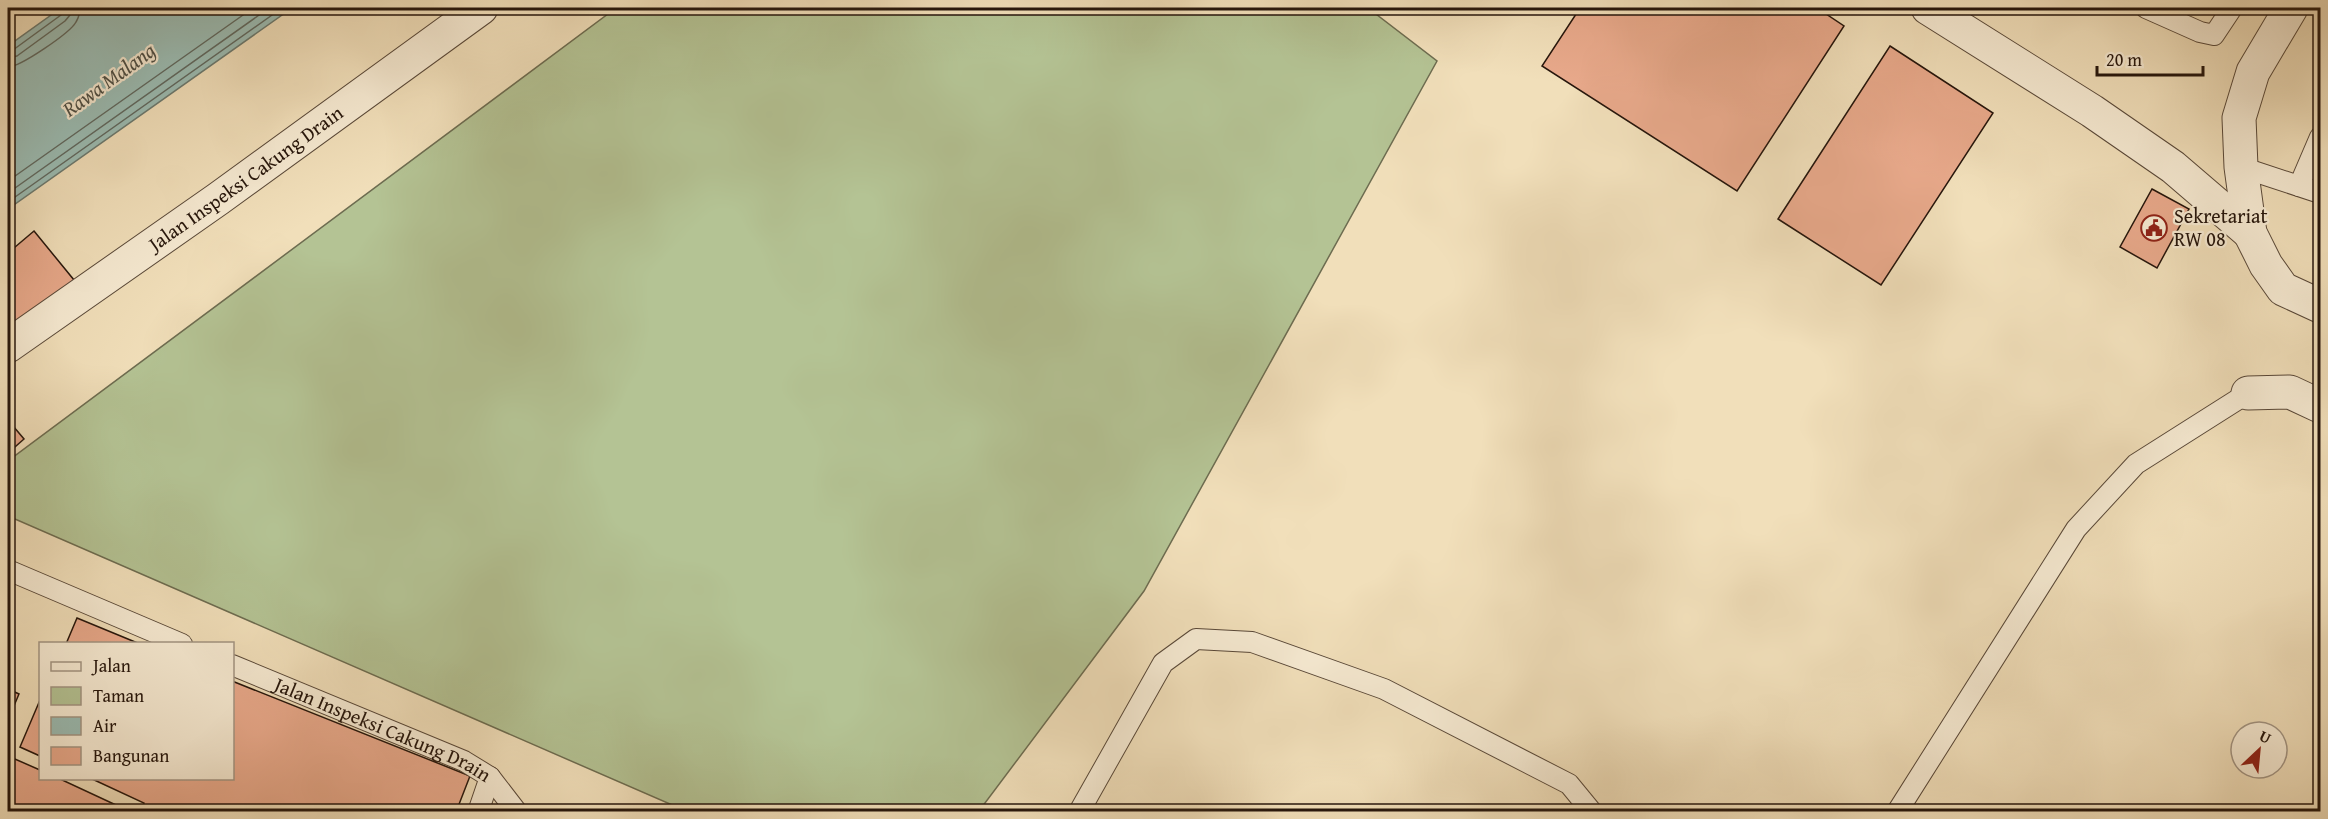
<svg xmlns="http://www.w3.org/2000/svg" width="2328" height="819" font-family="'Gentium Book Plus',serif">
<rect width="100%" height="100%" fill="#f1dfba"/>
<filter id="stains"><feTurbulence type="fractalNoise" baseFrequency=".00333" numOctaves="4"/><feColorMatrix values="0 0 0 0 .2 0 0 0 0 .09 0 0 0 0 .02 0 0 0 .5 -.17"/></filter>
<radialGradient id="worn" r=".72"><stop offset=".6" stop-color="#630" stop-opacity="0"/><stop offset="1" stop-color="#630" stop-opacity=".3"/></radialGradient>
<path fill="#b4c394" stroke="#6d6c50" stroke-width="1.5" d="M616 8H1368L1437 61 1144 591 979 811H686L8 516V461Z"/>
<path fill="#9bbcb3" stroke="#6c7a70" stroke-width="1.5" d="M61 8H292L8 209V46Z"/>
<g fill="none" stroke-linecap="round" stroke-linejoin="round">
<path stroke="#606960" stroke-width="1.5" d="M8 51 13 50 61 15 63 8
M8 58 17 56 65 21 70 15 71 8
M8 67C20 67 70 33 76 22 79 17 80 13 80 8
M8 181 253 8
M8 193 269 8
M8 202 282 8"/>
</g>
<path fill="#e8a98b" stroke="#26160c" stroke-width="1.5" d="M1580 8H1817L1844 26 1737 191 1542 66Z
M1890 46 1993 113 1881 285 1778 219Z
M2152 189 2189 209 2157 268 2120 247Z
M34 231 74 280 8 333V253Z
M8 420 24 439 8 453Z
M77 618 140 644H66Z
M232 681 470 776 456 812H140L144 803 90 778H232Z
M8 689 19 694 8 720Z
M40 700V756L20 747Z
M8 756 40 770V778H58L131 812H8Z"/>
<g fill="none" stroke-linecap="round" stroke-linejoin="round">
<g stroke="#594838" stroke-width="22">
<g id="lane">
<path d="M2146 8 2200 32 2214 35 2232 8"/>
<path d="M2241 167 2320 193"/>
<path d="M2299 186 2320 137"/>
<path d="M8 570 182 644"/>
<path id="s1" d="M232 665 464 761 490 777 517 812"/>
<path d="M478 812 490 777"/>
<path d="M1079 812 1163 663 1196 639 1252 642 1384 689 1569 784 1592 812"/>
<path d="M1897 812 2076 529 2136 464 2248 393"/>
</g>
</g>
<g stroke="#594838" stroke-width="35">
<g id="street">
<path d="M1928 8 2092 111 2173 167 2250 233"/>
<path d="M2291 8 2253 72 2239 118 2241 167 2250 233 2266 265 2283 289 2320 306"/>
<path id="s2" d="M8 346 218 199 481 8"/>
<path d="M2248 393 2290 392 2320 406"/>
</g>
</g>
<use href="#lane" stroke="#f6ead2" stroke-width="20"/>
<use href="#street" stroke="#f6ead2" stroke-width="33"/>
</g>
<defs>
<g id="civic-ring" transform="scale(1.35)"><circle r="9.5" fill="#f6ead2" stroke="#8f2418" stroke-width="1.5"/><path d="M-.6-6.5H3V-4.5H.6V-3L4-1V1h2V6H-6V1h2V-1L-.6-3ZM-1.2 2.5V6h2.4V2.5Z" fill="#8f2418"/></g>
</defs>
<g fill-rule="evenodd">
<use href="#civic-ring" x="2154" y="228"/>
</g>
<g text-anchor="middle" stroke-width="4.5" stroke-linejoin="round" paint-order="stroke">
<g font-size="20" fill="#26160c" stroke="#f6ead2">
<text dy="7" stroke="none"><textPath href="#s2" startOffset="291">Jalan Inspeksi Cakung Drain</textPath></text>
<text dy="7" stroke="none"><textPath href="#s1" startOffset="164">Jalan Inspeksi Cakung Drain</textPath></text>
</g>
<g font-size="20" fill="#26160c" stroke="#f6ead2" text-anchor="start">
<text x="2174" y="223">Sekretariat<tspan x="2174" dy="23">RW 08</tspan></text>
</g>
<g font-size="21" font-style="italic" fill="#4f5046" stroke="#f6ead2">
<text transform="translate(109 80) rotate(-36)" y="7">Rawa Malang</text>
</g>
</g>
<rect width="2328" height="819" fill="none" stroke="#f1dfba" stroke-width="30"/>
<rect x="9" y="9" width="2310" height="801" fill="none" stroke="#26160c" stroke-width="3"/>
<rect x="15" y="15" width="2298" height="789" fill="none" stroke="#26160c" stroke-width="1.5"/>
<rect x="39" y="642" width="195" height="138" fill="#f6ead2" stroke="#a39583" stroke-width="1.5"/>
<rect x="51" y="662" width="30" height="9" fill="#f6ead2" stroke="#a39583" stroke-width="1.5"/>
<text x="93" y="672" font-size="18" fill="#26160c">Jalan</text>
<rect x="51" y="687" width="30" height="18" fill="#b4c394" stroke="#a39583" stroke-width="1.5"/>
<text x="93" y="702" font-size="18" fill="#26160c">Taman</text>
<rect x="51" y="717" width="30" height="18" fill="#9bbcb3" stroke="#a39583" stroke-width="1.5"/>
<text x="93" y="732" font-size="18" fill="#26160c">Air</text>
<rect x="51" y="747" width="30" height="18" fill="#e8a98b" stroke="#a39583" stroke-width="1.5"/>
<text x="93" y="762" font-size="18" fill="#26160c">Bangunan</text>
<g transform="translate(2259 750) rotate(26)"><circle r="28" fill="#f6ead2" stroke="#a39583" stroke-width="1.5"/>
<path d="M0-4.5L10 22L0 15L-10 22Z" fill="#8f2418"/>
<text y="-9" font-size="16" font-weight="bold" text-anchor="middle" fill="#26160c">U</text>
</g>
<path d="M2097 66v9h106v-9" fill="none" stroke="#26160c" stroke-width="3"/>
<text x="2106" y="66" font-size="18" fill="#26160c" stroke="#f6ead2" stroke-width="4.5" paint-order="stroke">20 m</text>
<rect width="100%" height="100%" filter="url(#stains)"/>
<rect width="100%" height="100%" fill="url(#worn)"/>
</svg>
